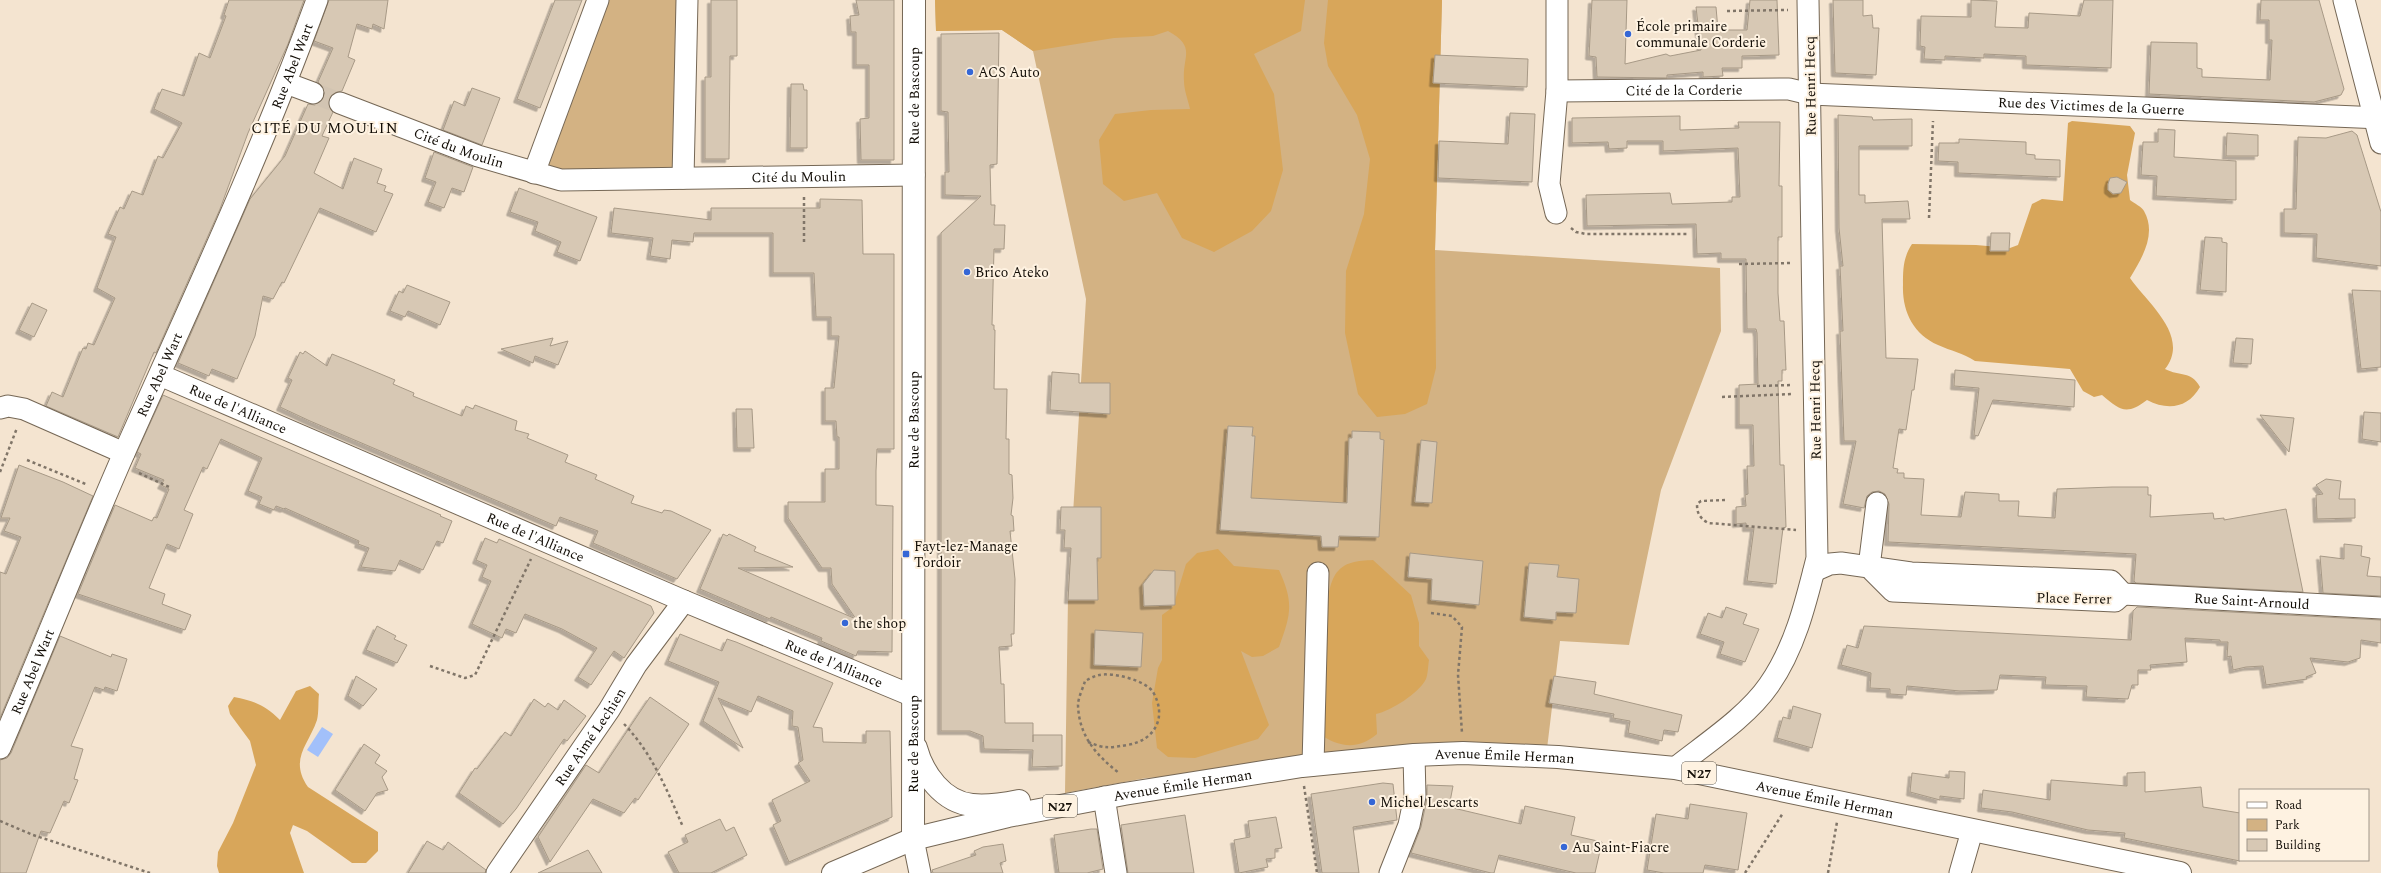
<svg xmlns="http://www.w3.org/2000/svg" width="2381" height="873" font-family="Spectral,serif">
<defs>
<filter id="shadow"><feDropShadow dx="-3.5" dy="3.5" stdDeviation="0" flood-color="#0004"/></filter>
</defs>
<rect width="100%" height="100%" fill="#f4e4d0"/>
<path fill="#d3b283" d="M598 0H687L683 178 534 173Z
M935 0H1442L1435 250 1720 268 1721 331 1661 490 1629 645 1560 641 1546 757 1146 778 1065 793 1068 597 1086 299 1033 51 1002 30 936 31Z"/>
<path fill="#d8a65a" d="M935 0H1305L1301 31 1254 54 1274 94 1283 170 1271 211 1252 231 1214 252 1182 238 1157 193 1124 201 1103 184 1099 140 1115 114 1151 110 1190 109C1188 100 1184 90 1184 81 1182 56 1197 47 1168 31L1153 36 1114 38 1033 51 1002 30 936 31Z
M1328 0H1442L1435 250 1436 368 1427 404 1405 414 1377 417 1358 394 1345 333 1346 271 1364 214 1370 159 1357 115 1328 66 1324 43Z
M2072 121 2130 126 2135 133 2127 175 2130 200C2134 203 2142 207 2144 211 2157 234 2142 258 2130 278 2147 303 2191 336 2165 369 2180 377 2191 370 2200 387 2188 408 2168 411 2147 400 2126 416 2120 410 2102 395L2094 397 2083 391 2070 369 1975 361C1963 353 1951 351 1938 345 1913 334 1902 311 1903 285 1903 269 1903 258 1912 244L1976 245 2010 248 2018 245 2032 204 2042 199 2063 201 2068 123Z
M1218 549 1234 566 1279 570C1294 603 1291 614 1279 647L1263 656 1252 657 1241 651 1269 725 1258 739 1195 758 1168 757 1157 748 1152 703 1158 668 1162 660V615L1173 607 1186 564 1197 553Z
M1373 560 1411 595 1419 623V646L1429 660C1428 666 1428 674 1426 679 1419 693 1391 711 1376 714L1377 734C1357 751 1338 747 1318 733 1320 710 1323 686 1325 663 1327 639 1323 595 1335 575 1344 561 1358 561 1373 560Z
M310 686 319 694C318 702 319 712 317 720 308 746 289 759 308 787L378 832V851L366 863H352L307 831 293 825 290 833 304 873H219L217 866 218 852 233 823 256 765 250 741 230 714 228 706 234 697C255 701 265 705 280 720L296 691Z"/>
<path fill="#a2c0fa" d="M322 727 333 734 318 757 307 750Z"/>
<path fill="#d7c8b4" stroke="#a79986" filter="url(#shadow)" d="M229 0H304L288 44 248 133 220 209 156 353 154 352 118 437 46 406 52 392 63 397 83 348 86 349 88 343 94 345 115 298 97 288 116 237 108 234 120 207 124 209 132 191 143 195 158 156 163 158 182 123 154 109 159 96 162 89 184 96 199 53 210 58 226 16 224 15Z
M329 0H388L384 29 373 24 372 29 357 24 348 57 355 60 342 91 333 93 329 99 328 105 333 112 322 136 329 138 314 173 343 189 354 158 382 169 377 183 386 186 384 191 393 194 376 232 320 208 284 283 282 282 273 299 263 296 255 336 237 379 212 369 209 376 178 363 250 199 285 156 308 104 315 105 324 98 325 91 318 82 333 48 314 41Z
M555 0H582L540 108 517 99Z
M711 0H737V56H730L729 159H705V77H711Z
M856 0H894V160H861L860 119 869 118V65H856V32H851L850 16 859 15Z
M1592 0H1627L1625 64 1666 54 1670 56 1701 50 1696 7H1716L1718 30H1747L1750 0H1777L1779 55 1742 56V68H1722L1723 76 1703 77V72L1667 75V78L1597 77 1596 57 1589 56Z
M1833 0H1863V16L1872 15 1873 28H1879L1876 75 1835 73Z
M1971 0 1997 1 1995 27 2028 28 2029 13 2080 16 2084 0H2113L2111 68 2026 65V56L1984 54V58L1945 56V60L1924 59 1925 47 1920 46 1921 16 1971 17Z
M2261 0H2319L2344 89 2341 95 2314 102 2149 94 2151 42 2197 43V68L2202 69V77L2270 80 2272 40H2269V20H2260Z
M999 33 997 164 990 165 991 205H995L994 225H1005L1004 249H994L992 325H994V330H995L994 389H1007L1006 439H1009V474L1012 475 1013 498 1011 515 1013 516 1014 531H1010L1015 579 1014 634H1011L1012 646 999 647 1001 684H1004L1005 723H1033V742V735H1062V766L1032 767 1033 750 984 749 983 736 970 731H941V233L981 196 945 195V172H949L948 112 941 111V34Z
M1435 55 1528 59 1527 87 1433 83Z
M791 84H803L804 90H807V148H790Z
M472 88 500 98 482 145 443 130 454 101 465 106Z
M1510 113 1535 114 1532 182 1438 178 1439 141 1508 144Z
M1838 115 1872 117 1873 120 1912 119V146H1859V195H1865V203L1908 201 1910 219H1882L1886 358 1918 359 1914 390H1912L1906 430 1899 429 1893 468 1898 469 1897 473H1904V478L1924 479 1921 515 1961 517 1965 492 1999 494V501H2019L2018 516 2055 518 2057 489 2112 487H2148V495H2151L2150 517 2213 513 2214 519 2224 518V520L2286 509 2303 592 2136 583 2134 581 2136 554 1888 542 1889 504 1885 494 1879 491 1872 492 1867 496 1864 508 1843 504 1856 441H1844L1840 331H1843L1840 266H1843L1839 228Z
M1680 116V130L1739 128 1738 122H1780L1779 186H1782V237H1778V293L1780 321H1784L1786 370H1782V381H1778L1780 465H1784L1786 527 1783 528 1776 584 1747 581 1754 528H1746V523L1736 524V507L1746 506 1745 495 1748 494 1747 466H1754L1753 425H1739V385L1758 384 1757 333 1756 329H1747L1746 259H1721V253L1697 254 1696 224 1587 226 1586 195 1670 193 1672 204 1732 202V197H1740L1738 148 1663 151V141H1627V148L1609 149 1608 142 1572 143V118Z
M2158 129 2175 130 2174 157 2236 161V200L2156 196 2157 176 2141 175 2143 142H2158Z
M2352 131 2357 135 2381 212V266L2316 258 2317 234 2284 233V209H2296L2298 137 2326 138Z
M2227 133 2258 135V156H2226Z
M1959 139 2026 142V154L2035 155V159L2060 160V177L1958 173V162L1938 161 1939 143H1959Z
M434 152 473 167 464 192 452 188 444 208 428 202 436 182 425 178Z
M2117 177 2127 182 2121 193 2113 194 2108 190V184L2110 178Z
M519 188 597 217 580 261 557 252 561 242 535 231 538 222 510 212Z
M820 199 862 200 863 254H894V449H877L876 471V505L893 506 892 652 858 651 856 656 821 641 822 638 771 617 770 619 700 589 723 534 727 536 729 534 756 547 754 551 793 567 738 568 856 619 832 584 831 568H822L788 518V502H825V469H839V437H837L836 421H825V388H834L839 336H831V317H816L814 273H773V233H694L693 242 672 240 670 259 650 256 653 238 611 233 614 208 711 220V208H820Z
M1991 233H2010L2009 251H1990Z
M2205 237 2222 238V242L2227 243 2226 292 2200 290Z
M407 285 450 302 440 325 408 311 405 317 390 311 399 291 403 293Z
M2352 290 2381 291V367L2361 369Z
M32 303 47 310 34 337 19 330Z
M553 338 550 346 568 341 558 365 535 356 533 363 501 349Z
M2236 338 2253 339 2251 364 2233 363Z
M305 351 327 366 332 354 352 362 395 380 393 384 414 393 413 396 462 416 466 406 473 409 475 405 517 421 515 430 529 434 527 438 568 455 565 462 597 475 595 479 634 496 631 503 662 513 664 510 671 511 711 530 677 579 593 543 598 531 560 517 556 526 310 421 280 407 292 380 288 378 300 352 303 354Z
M1955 370 2075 380 2074 407 1993 400 1978 436 1974 435 1979 388 1954 386Z
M1052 372 1079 374V383H1110V414L1050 410Z
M163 395 441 515 440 516 452 521 443 543 437 541 423 570 400 560 395 571 361 567 369 548 358 544 359 541 285 508 284 509 276 506 274 510 259 504 262 497 248 491 262 458 221 439 207 469 203 467 184 510 193 514 179 549 167 544 149 588 165 594 162 604 191 615 185 630 78 594 115 505 152 521 154 517 157 518 169 489 161 485 164 480 135 468 141 454 137 452Z
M736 409H752L754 448H737Z
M2364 412 2381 413V442L2362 439Z
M2260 415 2294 418 2289 452Z
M1228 426 1253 427 1252 436H1255L1251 498 1347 503 1349 438H1352V431L1380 432V439L1384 440 1379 537 1339 536 1338 547H1322L1321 536 1220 530Z
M1421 440 1437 442 1432 503 1415 502Z
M19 465 63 482 93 496 0 718V572L6 574 21 537 4 531 10 518H1Z
M2326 479 2341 481 2339 499H2355V518L2317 519 2316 495 2323 494 2316 485Z
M1061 507H1101V558H1097L1098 600H1068L1071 548H1064L1065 530H1060Z
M485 538 497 543 499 539 651 606 654 613 624 658 614 651 591 685 578 677 597 648 562 629 525 614 516 633 506 629 502 638 472 624 491 581 482 577 487 565 476 560Z
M2344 544 2362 546 2361 556 2370 558 2367 576 2381 577V596L2323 593 2320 556 2344 559Z
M1410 553 1483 561 1479 605 1431 600 1432 579 1408 577Z
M1529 563 1559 565 1557 577 1579 579 1576 613 1556 612V620L1524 617Z
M1154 570 1175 571V605L1144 606 1143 584Z
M1726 607 1747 614 1743 624 1759 629 1745 662 1720 654 1724 642 1700 634 1708 613 1722 618Z
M2137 607 2381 620V643L2361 640 2360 658 2348 662 2310 658 2316 673 2306 677 2307 679 2266 685 2263 666 2246 667 2233 670 2231 656 2227 657 2228 642H2220V640L2185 638 2187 662 2150 665 2151 670H2138V685H2132L2128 699 2086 697 2087 686 2045 685 2046 677 2000 675 1997 690 1960 691 1907 686 1906 695 1890 694V689L1870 688 1871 673 1841 665 1847 645 1858 648 1864 626 2131 640 2133 611Z
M377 626 396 636 394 639 407 645 397 663 366 650Z
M1095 630 1143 633 1141 667 1094 665Z
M680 634 722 651 727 639 736 642 833 683 813 727 822 728 823 742 866 743V731H890L892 817 789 862 773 825 781 821 772 800 810 781 798 763 803 760 798 727 792 726 793 711 758 696 751 712 718 698 743 748 703 721 719 682 668 661Z
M60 636 111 657 112 654 127 659 117 691 105 687 104 690 95 687 71 746 83 749 74 779 78 780 69 803 64 801 50 833 41 831 26 873H0V760L7 758 11 753Z
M356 676 377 689 363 706 348 696Z
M1554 676 1596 682 1594 694 1682 715 1678 732 1664 730 1662 741 1628 733 1630 721 1613 718 1614 714 1549 703Z
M650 697 689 724 638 800 635 798 624 813 593 799 550 862 538 837 586 765 599 773Z
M534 699 545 707 548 703 558 710 564 700 586 716 567 741 564 739 516 809 503 824 459 793 475 768 477 769 505 732 511 736Z
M1793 706 1821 714 1812 748 1777 738 1783 717 1790 719Z
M364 744 380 755 375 763 387 771 382 777 388 790 377 793 365 811 335 790Z
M1949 771 1965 772 1964 799 1940 796V800L1910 792 1912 773 1949 778Z
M2145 772V792L2201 787 2203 807 2240 813V861L2124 838 2125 833 2088 830 2012 812 1981 808 1983 790 2050 800 2051 780 2127 786V773Z
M1383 783 1393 784 1397 820 1353 827 1359 873H1322L1311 794Z
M1427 785 1453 786 1449 807 1521 824 1525 806 1575 817 1571 835 1602 842 1595 873H1576L1499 855 1494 873H1491L1411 853 1421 827 1427 798Z
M1690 804 1747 813 1738 870 1705 865 1703 873H1664L1647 870 1656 814 1688 819Z
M1185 815 1194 873H1128L1121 825Z
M1276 817 1282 848 1275 849V858L1266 859 1268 867 1239 873 1234 840 1250 837 1248 821Z
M720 819 726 831 734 827 747 855 711 873H679L668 852 688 842 685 835Z
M1091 829H1097L1103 869 1087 873H1059L1054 835Z
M427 841 443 850 448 842 486 870 485 873H408Z
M1003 844 1006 861 1000 863 1003 873H933L932 870 976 855 974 851 983 847Z
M588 850 602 873H538Z"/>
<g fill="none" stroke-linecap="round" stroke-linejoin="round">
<path stroke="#d2c4b2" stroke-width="21" stroke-dasharray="21 10" stroke-linecap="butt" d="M313 93 340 103"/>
<g stroke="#756755" stroke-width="23">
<g id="minor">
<path d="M2344 0 2381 143"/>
<path d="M286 83 313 93"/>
<path id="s1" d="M1557 91 1789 89 1810 94 2381 118"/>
<path id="s2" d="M340 103 478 156 561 180 914 175"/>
<path d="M534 173 598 0"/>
<path d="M683 178 687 0"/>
<path d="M1556 213 1549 184 1557 91V0"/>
<path id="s3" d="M160 375 684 601 913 696"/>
<path d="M0 408 8 406 24 409 124 453"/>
<path d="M1869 567 1877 503"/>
<path d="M1814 571 1830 564 1841 563 1911 573 2111 581 2123 594 2115 601 1893 591 1869 567"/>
<path id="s4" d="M2123 594 2381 608"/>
<path id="s5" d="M0 748C43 649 82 549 125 451 192 301 261 154 317 0"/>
<path d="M1313 765 1318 573"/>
<path d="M1675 768C1705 744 1747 717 1769 685 1795 648 1806 602 1817 558L1808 0"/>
<path d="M1104 797 1116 873"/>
<path d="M913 839 920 873"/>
<path id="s6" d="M497 873 609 710 636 665 684 601"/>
<path d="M1390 873 1409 825 1415 796 1414 755"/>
<path d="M1960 873 1972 831"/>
</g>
</g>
<g stroke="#756755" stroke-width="24">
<g id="major">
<path d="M916 748C923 774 943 802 972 805 987 807 1004 804 1019 801"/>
<path id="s7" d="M913 839 914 0"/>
<path id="s8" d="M833 873 913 839 1008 816 1124 794 1302 766 1414 755 1463 753 1558 757 1675 768 2180 873"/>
</g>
</g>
<path stroke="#807568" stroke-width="2.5" stroke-dasharray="3 3" stroke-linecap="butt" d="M1727 11 1788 10
M804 197V244
M1929 218 1933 121
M1571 228 1576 232 1586 234H1689
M1739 264 1792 263
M1757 386 1793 385
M1722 397 1793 394
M27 460 88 485
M0 472 17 428
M139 473 169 487
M1725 500 1701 501 1697 504C1697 514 1700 518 1708 523L1796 530
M1431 613 1452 616 1462 627 1458 675 1462 733
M430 666 465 678 475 675 531 559
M624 724C652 753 667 790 683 827
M1088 742C1106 749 1108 748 1127 745 1154 741 1168 718 1153 692 1145 680 1112 672 1099 675 1094 676 1089 679 1085 681 1083 688 1078 698 1078 705 1079 736 1096 755 1119 773
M1304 786 1317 873
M0 821 33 835 150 873
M1745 873 1783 813
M1828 873 1837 822"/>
<use href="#minor" stroke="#fff" stroke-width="21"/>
<use href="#major" stroke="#fff" stroke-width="22"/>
</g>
<g fill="#3567d6" stroke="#fef2e1" stroke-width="1.5">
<circle cx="1628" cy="34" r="4"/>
<circle cx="970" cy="72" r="4"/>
<circle cx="967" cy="272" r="4"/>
<rect x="902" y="550" width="8" height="8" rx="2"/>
<circle cx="845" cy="623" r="4"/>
<circle cx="1372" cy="802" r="4"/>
<circle cx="1564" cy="847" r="4"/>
</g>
<g text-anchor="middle" stroke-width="4" stroke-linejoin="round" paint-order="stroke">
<g fill="#fef2e1" stroke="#595248" stroke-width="1">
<rect x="1682" y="762" width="34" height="22" rx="3"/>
<rect x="1043" y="795" width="34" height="22" rx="3"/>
</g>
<g font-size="13" font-weight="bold" fill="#120d06">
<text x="1699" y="778">N27</text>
<text x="1060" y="811">N27</text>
</g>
<g font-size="14" fill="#120d06" stroke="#fef2e1" text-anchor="start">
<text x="1636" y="31">École primaire<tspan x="1636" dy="16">communale Corderie</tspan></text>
<text x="978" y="77">ACS Auto</text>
<text x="975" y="277">Brico Ateko</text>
<text x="914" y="551">Fayt-lez-Manage<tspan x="914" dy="16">Tordoir</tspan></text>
<text x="853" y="628">the shop</text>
<text x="1380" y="807">Michel Lescarts</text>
<text x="1572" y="852">Au Saint-Fiacre</text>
</g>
<g font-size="14" fill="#120d06" stroke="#fef2e1">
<text dy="5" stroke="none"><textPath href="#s5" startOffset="742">Rue Abel Wart</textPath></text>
<text transform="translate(1810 86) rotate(-91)" y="5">Rue Henri Hecq</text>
<text dy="5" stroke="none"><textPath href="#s1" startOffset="127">Cité de la Corderie</textPath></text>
<text dy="5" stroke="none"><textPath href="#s7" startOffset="743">Rue de Bascoup</textPath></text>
<text dy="5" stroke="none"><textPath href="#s1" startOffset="535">Rue des Victimes de la Guerre</textPath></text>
<text dy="5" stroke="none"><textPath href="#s2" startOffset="127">Cité du Moulin</textPath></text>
<text dy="5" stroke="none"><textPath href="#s2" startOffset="472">Cité du Moulin</textPath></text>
<text dy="5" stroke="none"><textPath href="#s5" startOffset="406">Rue Abel Wart</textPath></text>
<text dy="5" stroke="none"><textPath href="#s3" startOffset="85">Rue de l'Alliance</textPath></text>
<text transform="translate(1815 410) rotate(-91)" y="5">Rue Henri Hecq</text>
<text dy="5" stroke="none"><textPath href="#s7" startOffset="419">Rue de Bascoup</textPath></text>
<text dy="5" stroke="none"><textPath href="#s3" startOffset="409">Rue de l'Alliance</textPath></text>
<text transform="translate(2074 598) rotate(1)" y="5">Place Ferrer</text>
<text dy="5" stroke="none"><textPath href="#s4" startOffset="129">Rue Saint-Arnould</textPath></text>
<text dy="5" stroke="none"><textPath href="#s3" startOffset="733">Rue de l'Alliance</textPath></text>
<text dy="5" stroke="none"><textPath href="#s5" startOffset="83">Rue Abel Wart</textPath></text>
<text dy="5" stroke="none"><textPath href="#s6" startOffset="165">Rue Aimé Lechien</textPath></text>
<text dy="5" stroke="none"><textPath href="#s7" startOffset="95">Rue de Bascoup</textPath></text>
<text dy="5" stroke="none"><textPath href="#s8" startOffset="686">Avenue Émile Herman</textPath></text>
<text dy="5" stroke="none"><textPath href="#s8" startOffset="362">Avenue Émile Herman</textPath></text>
<text dy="5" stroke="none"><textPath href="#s8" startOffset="1010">Avenue Émile Herman</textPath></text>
</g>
<g font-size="15" letter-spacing="1" fill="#120d06" stroke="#fef2e1">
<text x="325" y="133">CITÉ DU MOULIN</text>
</g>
</g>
<rect x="2239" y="789" width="130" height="72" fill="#fef2e1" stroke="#a09689"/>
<rect x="2247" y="802" width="20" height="6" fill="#ffffff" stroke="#a09689"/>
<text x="2275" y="809" font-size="12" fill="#120d06">Road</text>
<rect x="2247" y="819" width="20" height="12" fill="#d3b283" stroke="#a09689"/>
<text x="2275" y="829" font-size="12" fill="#120d06">Park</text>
<rect x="2247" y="839" width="20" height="12" fill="#d7c8b4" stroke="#a09689"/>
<text x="2275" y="849" font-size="12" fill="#120d06">Building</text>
</svg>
